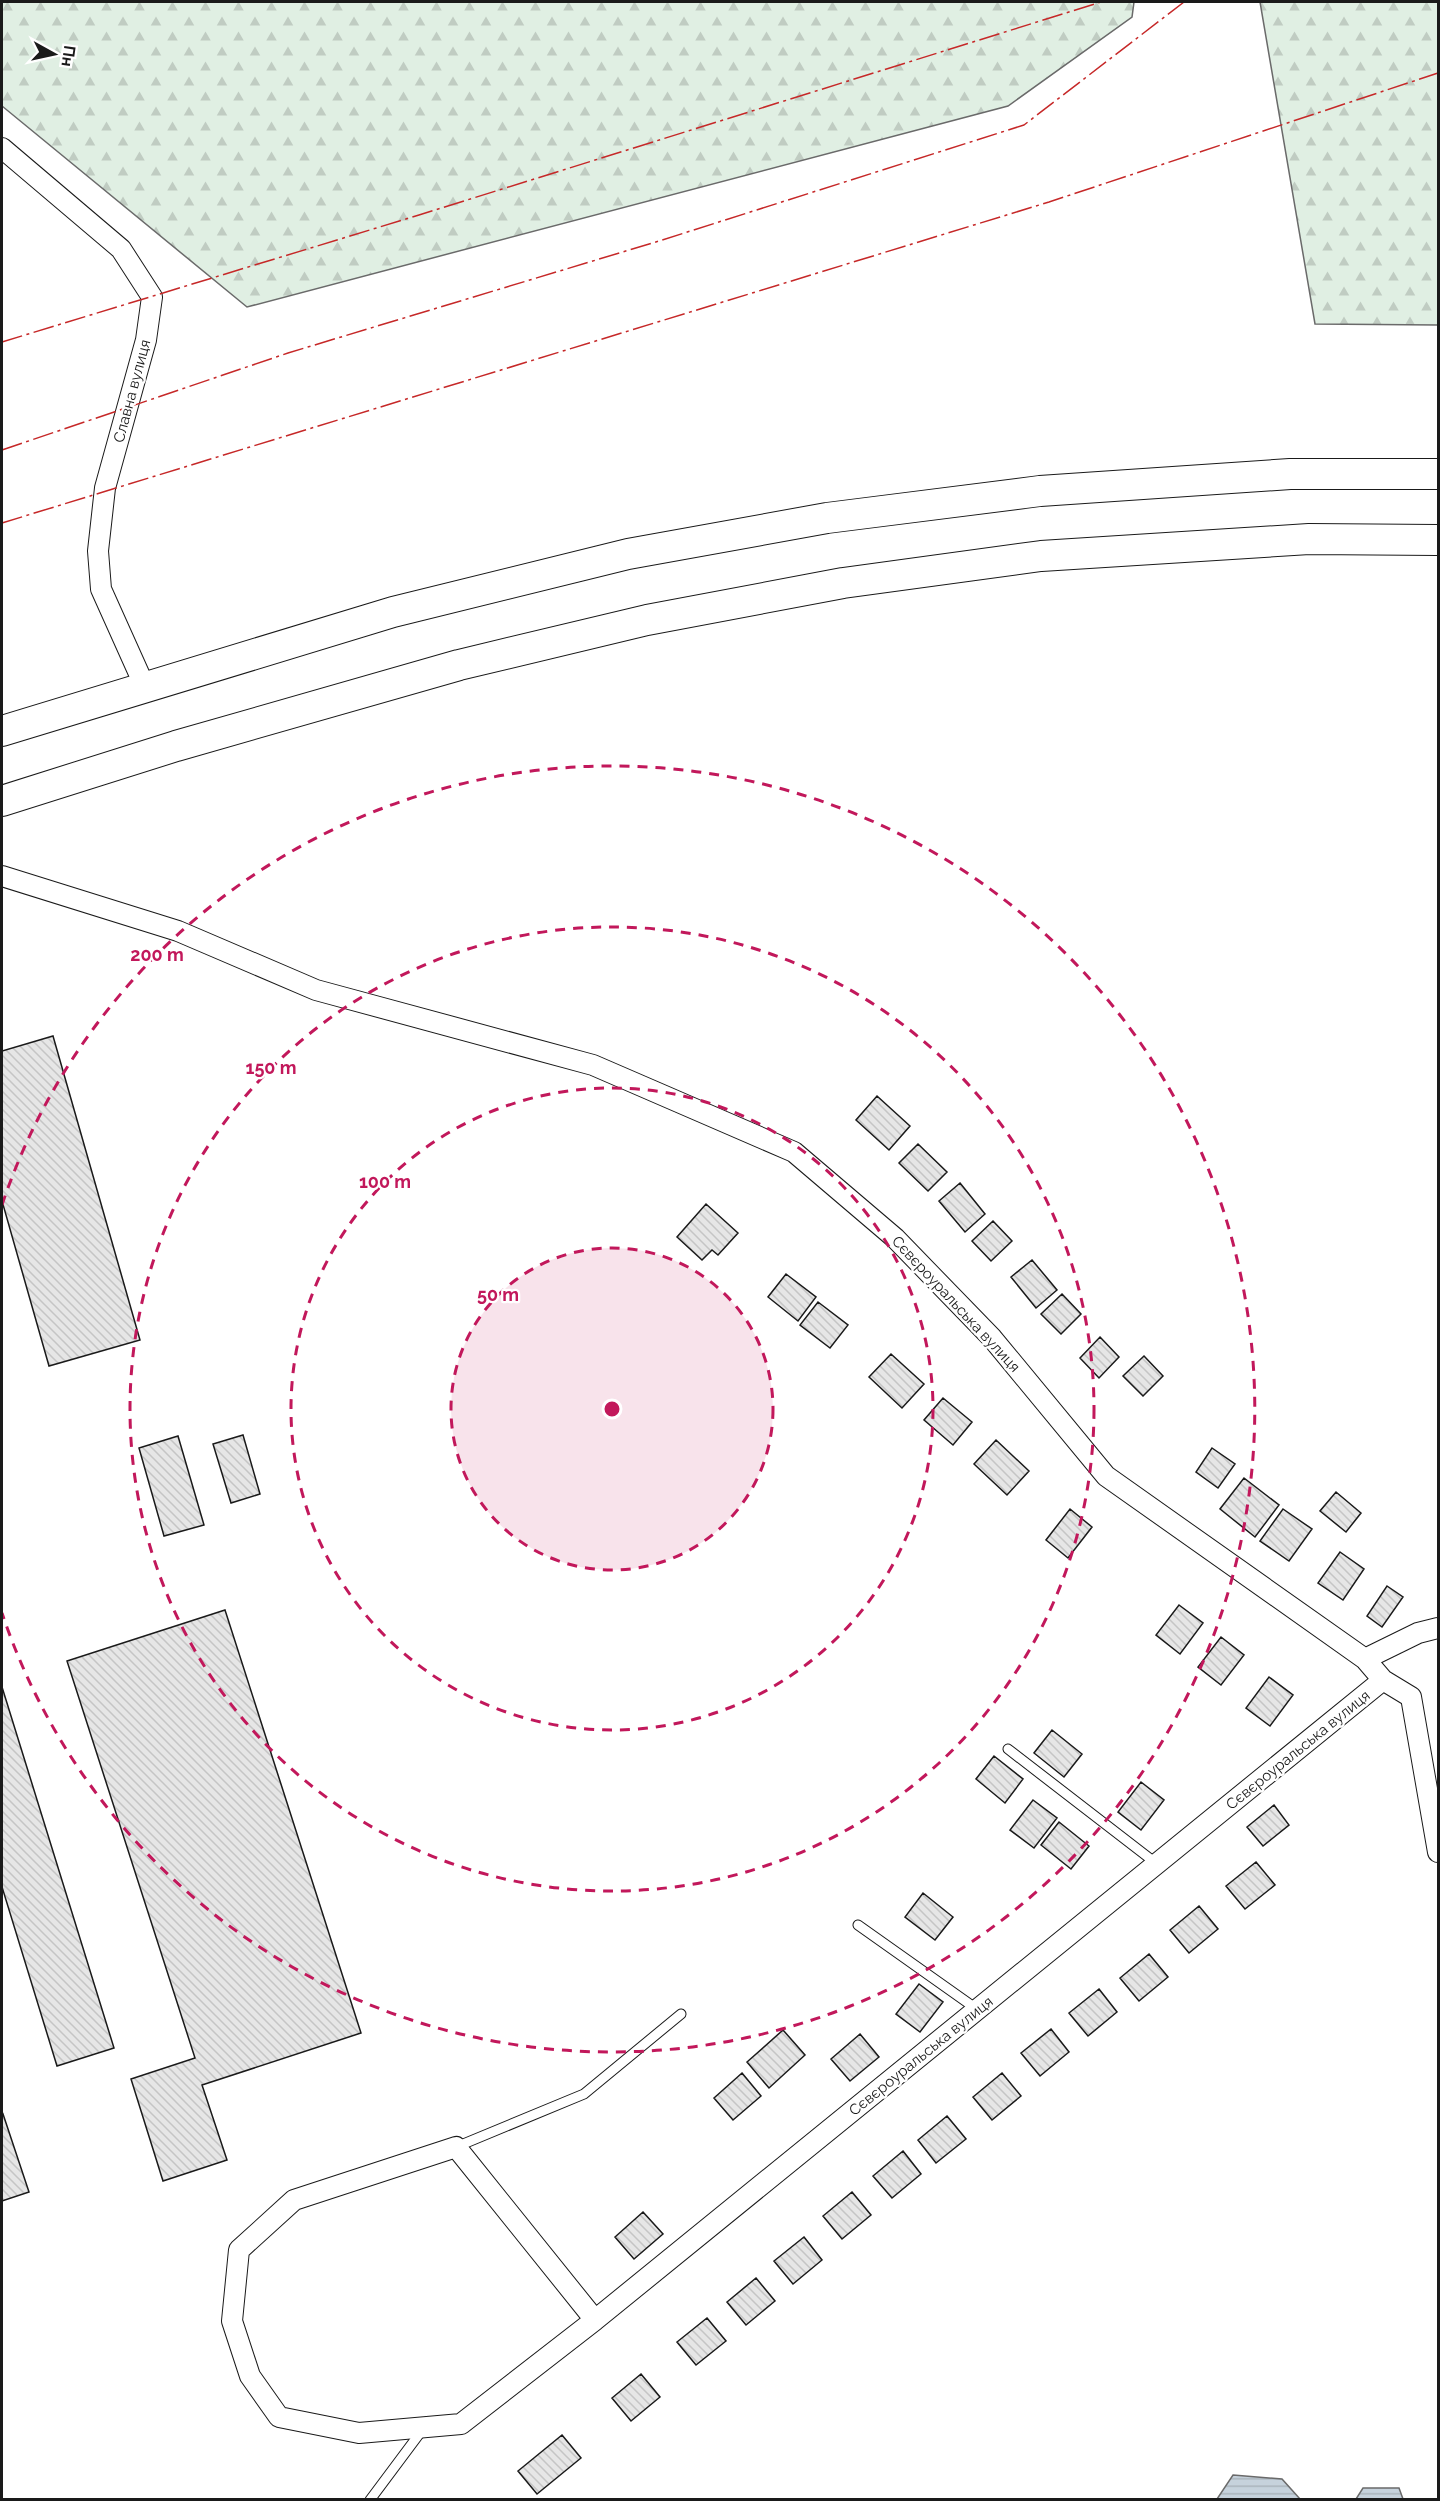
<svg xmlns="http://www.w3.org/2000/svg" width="1440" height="2501" font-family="Raleway,sans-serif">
<defs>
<pattern id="forest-firs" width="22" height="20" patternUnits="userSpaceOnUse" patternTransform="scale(1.5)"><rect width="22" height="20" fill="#e0efe3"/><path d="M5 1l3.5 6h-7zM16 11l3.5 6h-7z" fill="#c0ccc2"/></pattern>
<pattern id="water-rules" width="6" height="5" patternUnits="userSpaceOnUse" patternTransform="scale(1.5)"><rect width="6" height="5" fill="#c6d2dc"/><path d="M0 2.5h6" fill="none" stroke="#aab4bc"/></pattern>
<pattern id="building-back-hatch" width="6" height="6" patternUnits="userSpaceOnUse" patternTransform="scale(1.5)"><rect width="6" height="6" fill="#e6e6e6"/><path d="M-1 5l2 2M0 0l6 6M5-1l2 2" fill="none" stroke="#c5c5c5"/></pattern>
</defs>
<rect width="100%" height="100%" fill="#fff"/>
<path fill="url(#forest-firs)" stroke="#6a6a6a" stroke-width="1.5" d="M2 2H1134L1132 17 1008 106 247 307 2 106Z
M1260 2H1438V325L1315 324Z"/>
<path fill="url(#water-rules)" stroke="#6a6a6a" stroke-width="1.5" d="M1233 2475 1282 2479 1300 2499H1217Z
M1363 2488H1399L1403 2499H1356Z"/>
<path fill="url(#building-back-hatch)" stroke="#1a1a1a" stroke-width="1.5" d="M53 1036 140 1340 49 1366 2 1201V1051Z
M877 1096 910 1126 889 1150 856 1120Z
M918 1144 947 1172 928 1191 899 1163Z
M960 1183 985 1214 965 1232 939 1201Z
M706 1204 738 1233 718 1255 712 1250 702 1260 677 1237Z
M993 1221 1012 1241 991 1261 972 1241Z
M1032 1260 1057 1290 1036 1308 1011 1277Z
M786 1274 816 1297 798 1321 768 1297Z
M1062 1294 1081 1314 1061 1334 1041 1314Z
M818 1302 848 1325 830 1348 800 1325Z
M1100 1337 1119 1357 1099 1378 1080 1358Z
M891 1354 924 1384 902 1408 869 1377Z
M1144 1356 1163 1376 1143 1396 1123 1376Z
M943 1398 972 1422 953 1445 924 1420Z
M243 1435 260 1494 231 1503 213 1444Z
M178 1436 204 1525 164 1536 139 1448Z
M996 1440 1029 1471 1007 1495 974 1464Z
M1212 1448 1235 1464 1218 1488 1196 1472Z
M1244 1478 1279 1505 1255 1537 1220 1509Z
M1336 1492 1361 1513 1346 1532 1320 1511Z
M1070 1509 1092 1527 1068 1558 1046 1540Z
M1283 1509 1312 1529 1289 1561 1260 1541Z
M1340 1552 1364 1569 1343 1600 1318 1583Z
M1387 1586 1403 1597 1382 1627 1367 1616Z
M1179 1605 1203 1623 1180 1654 1156 1635Z
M225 1610 361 2033 202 2085 227 2160 163 2181 131 2079 195 2058 67 1661Z
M1221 1637 1244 1655 1221 1685 1198 1667Z
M1269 1677 1293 1695 1270 1726 1246 1708Z
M2 1687 114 2048 57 2066 2 1887Z
M1052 1730 1082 1754 1064 1777 1034 1753Z
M994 1756 1023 1779 1005 1803 976 1779Z
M1141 1782 1164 1800 1141 1830 1118 1812Z
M1033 1800 1057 1818 1034 1848 1010 1830Z
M1274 1805 1289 1825 1263 1846 1247 1827Z
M1059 1822 1089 1846 1071 1869 1041 1845Z
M1256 1862 1275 1885 1245 1909 1226 1886Z
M923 1893 953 1917 935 1940 905 1917Z
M1199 1906 1218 1929 1189 1953 1170 1930Z
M1149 1954 1168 1977 1139 2001 1120 1978Z
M919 1984 943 2002 920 2032 896 2014Z
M1099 1989 1117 2012 1088 2036 1069 2013Z
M1051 2029 1069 2052 1040 2076 1021 2053Z
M783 2030 805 2055 769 2088 747 2062Z
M860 2034 879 2057 850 2081 831 2059Z
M742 2073 761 2096 733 2120 714 2098Z
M1002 2073 1021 2096 992 2120 973 2097Z
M3 2114 29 2192 2 2201V2115Z
M947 2116 966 2139 936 2163 918 2140Z
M903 2151 921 2174 892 2198 873 2176Z
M852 2192 871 2215 842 2239 823 2216Z
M643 2212 663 2234 634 2259 615 2237Z
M804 2237 822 2260 793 2284 774 2261Z
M756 2278 775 2301 746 2325 727 2302Z
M707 2318 726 2341 696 2365 677 2342Z
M641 2374 660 2397 631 2421 612 2398Z
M562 2435 581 2458 537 2494 518 2471Z"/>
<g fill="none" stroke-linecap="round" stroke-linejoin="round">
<g stroke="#1a1a1a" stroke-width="11">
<path id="lane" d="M1008 1749 1157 1864
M858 1925 978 2010
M456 2147 584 2094 681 2014
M370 2500 423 2429"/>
</g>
<g stroke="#1a1a1a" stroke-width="22">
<path id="street" d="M2 148 121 249 152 297 146 340 105 488 98 551 101 589 145 687
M2 876 178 931 316 990 593 1065 794 1152 895 1238 992 1338 1106 1476 1365 1659 1383 1680 595 2320 461 2424 359 2433 279 2417 250 2376 232 2321 239 2250 294 2200 456 2147 595 2320
M1365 1659 1418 1633 1438 1628
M1383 1680 1411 1697 1438 1852"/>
</g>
<g stroke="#1a1a1a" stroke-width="32">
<path id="primary" d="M2 731 393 612 628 554 827 518 1040 491 1290 474H1438
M2 801 176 746 459 665 647 620 843 583 1041 556 1309 539 1438 540"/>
</g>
<use href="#lane" stroke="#fff" stroke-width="9"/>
<use href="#street" stroke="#fff" stroke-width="20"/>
<use href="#primary" stroke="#fff" stroke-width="30"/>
<path stroke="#c62828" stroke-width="1.5" stroke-dasharray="21 4.5 3 4.5" stroke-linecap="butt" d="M2 342 419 215 1101 2
M2 450 288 353 659 241 1024 125 1184 2
M2 523 1049 202 1438 73"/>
</g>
<circle cx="612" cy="1409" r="161" fill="#c2185b" fill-opacity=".12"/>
<g fill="none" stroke="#c2185b" stroke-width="3" stroke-dasharray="10 8">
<circle cx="612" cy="1409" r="161"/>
<circle cx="612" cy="1409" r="321"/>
<circle cx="612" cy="1409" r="482"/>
<path d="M2 1205A643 643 0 1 1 2 1613"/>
</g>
<g text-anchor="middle" stroke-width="4.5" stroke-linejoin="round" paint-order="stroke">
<g font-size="15" fill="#1a1a1a" stroke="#fff">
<text transform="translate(132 391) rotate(-75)" y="5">Славна вулиця</text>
<text transform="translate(956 1304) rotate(47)" y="5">Сєвєроуральська вулиця</text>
<text transform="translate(1298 1750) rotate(-39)" y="5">Сєвєроуральська вулиця</text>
<text transform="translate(921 2056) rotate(-39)" y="5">Сєвєроуральська вулиця</text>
</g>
</g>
<circle cx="612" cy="1409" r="9" fill="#c2185b" stroke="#fff" stroke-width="3"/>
<g font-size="18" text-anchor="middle" font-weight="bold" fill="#c2185b" stroke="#fff" stroke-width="4.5" stroke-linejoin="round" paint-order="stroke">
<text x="157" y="961">200 m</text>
<text x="271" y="1074">150 m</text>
<text x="385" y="1188">100 m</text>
<text x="498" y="1301">50 m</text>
</g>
<rect width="1440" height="2501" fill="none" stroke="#1a1a1a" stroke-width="6"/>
<g transform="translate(54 54) rotate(98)" stroke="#ffffff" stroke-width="4.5" paint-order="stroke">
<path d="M0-4.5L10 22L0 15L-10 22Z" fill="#1a1a1a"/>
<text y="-9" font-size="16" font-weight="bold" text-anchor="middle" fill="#1a1a1a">Пн</text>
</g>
</svg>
